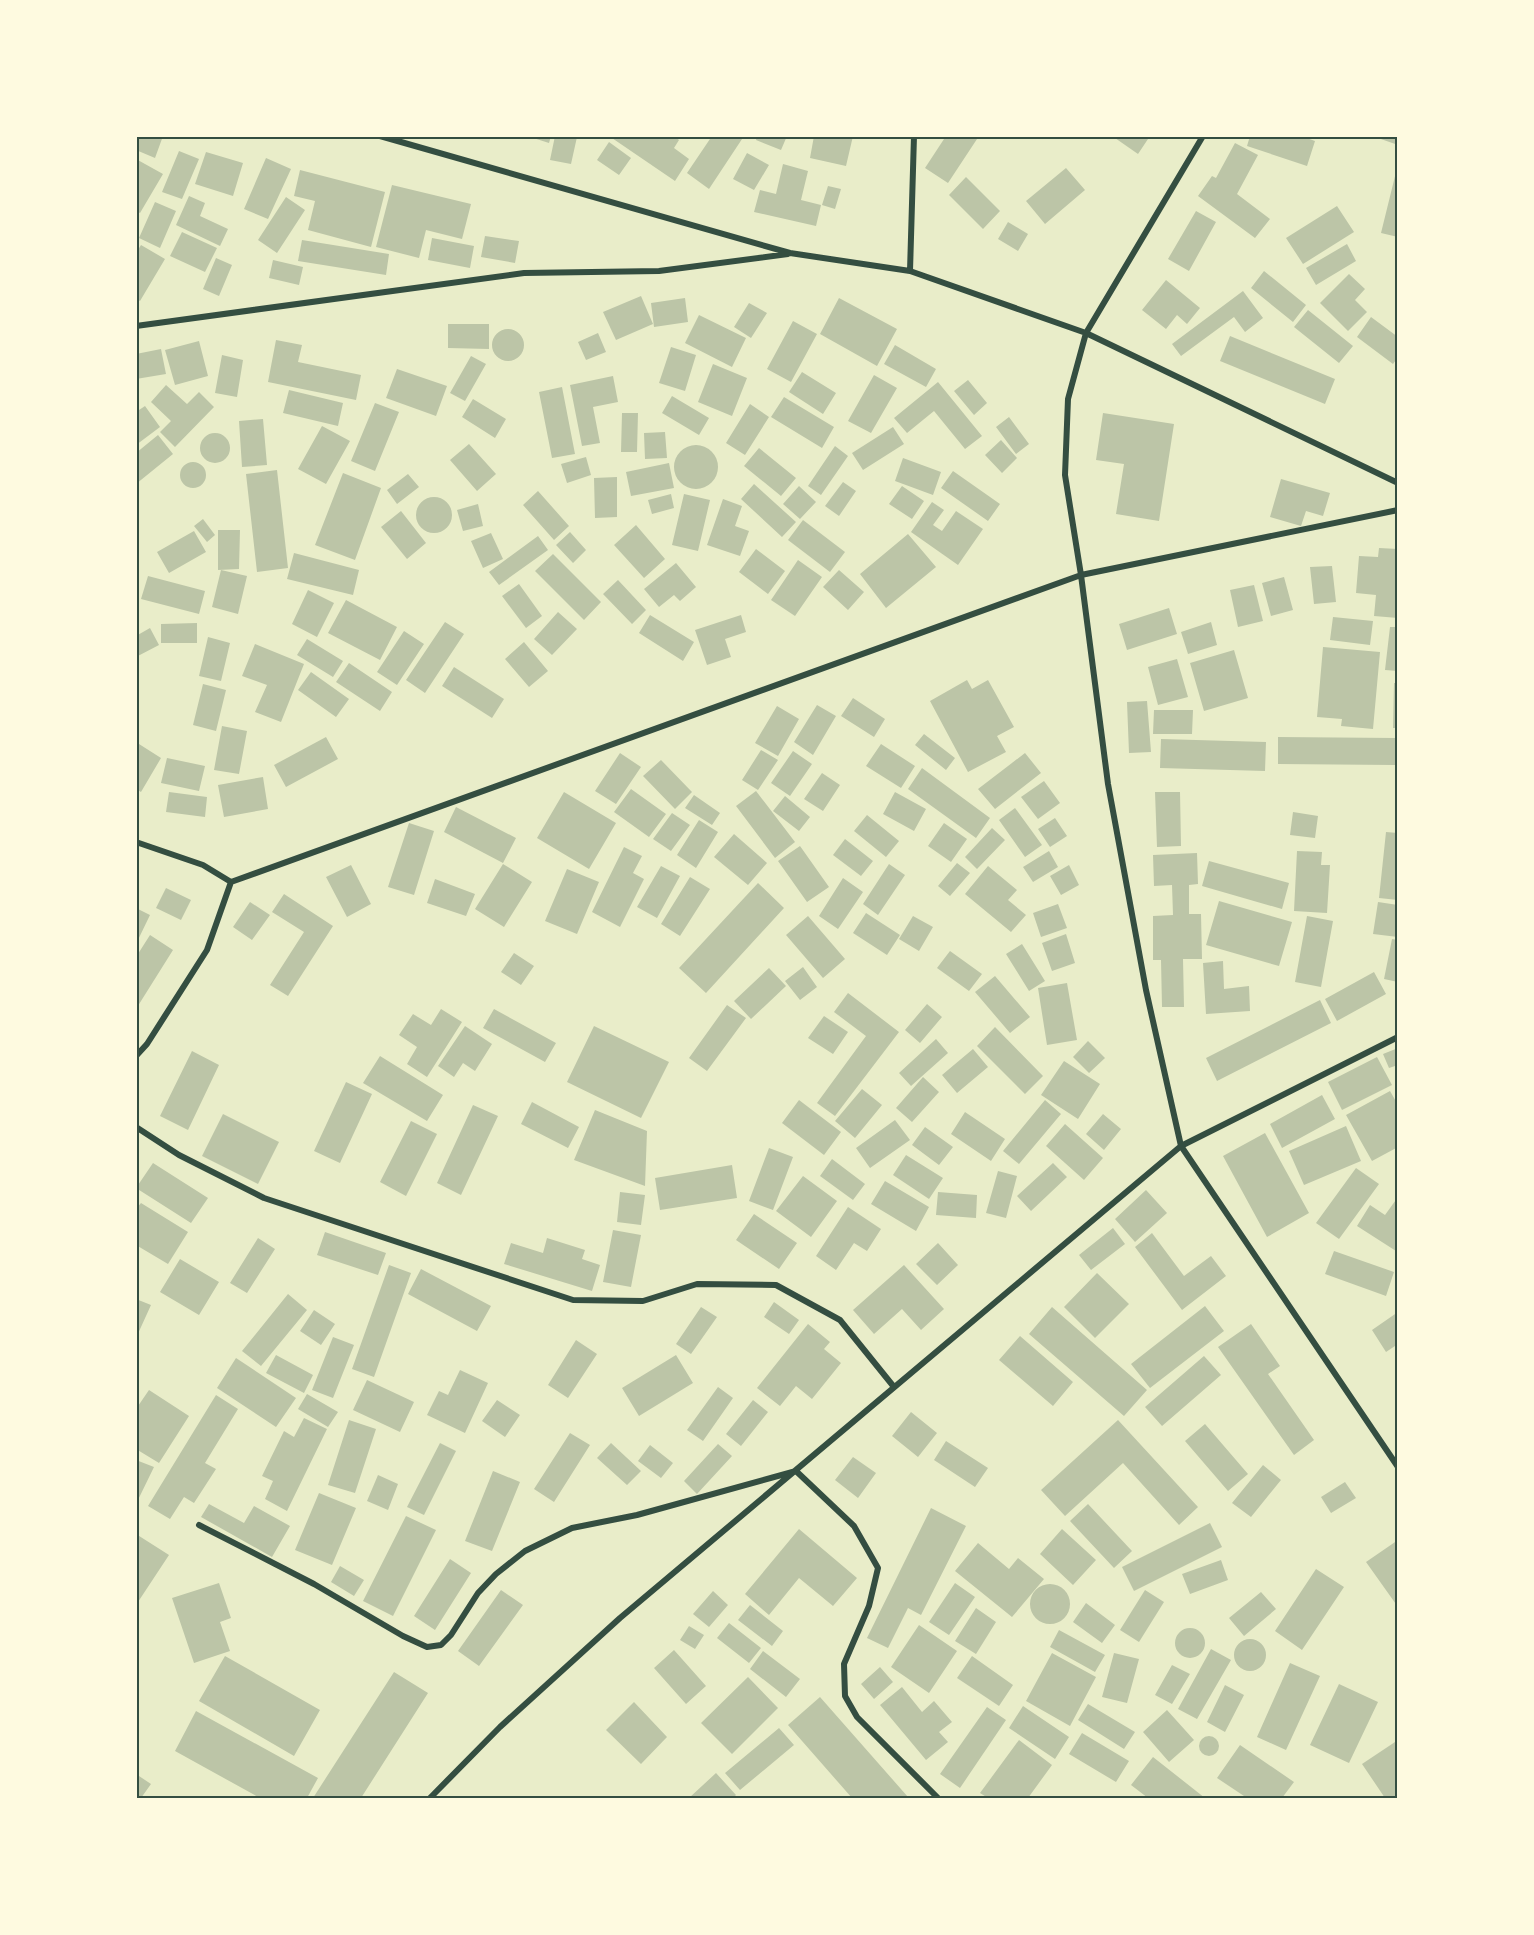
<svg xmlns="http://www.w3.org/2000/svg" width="1534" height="1935" font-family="Barlow,sans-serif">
<rect width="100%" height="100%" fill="#e9edc9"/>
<path fill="#bcc5a7" d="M136 136H163L155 158 136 150Z
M527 136H551L549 143Z
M555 136 577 137 571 164 550 160Z
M609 136H674L679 140 674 148 689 159 675 181Z
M712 136H744L709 189 687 173Z
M757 136H787L781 150 756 140Z
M814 136H853L846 166 810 158Z
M946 136H979L948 183 925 168Z
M1116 136H1150L1138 154 1115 138Z
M1250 136H1301L1315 141 1307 166 1247 146Z
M1378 136H1398V145L1378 138Z
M609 142 631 158 619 175 597 160Z
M1235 143 1258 155 1237 194 1270 219 1255 238 1198 196 1212 176 1216 178Z
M179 151 199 159 182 199 162 192Z
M206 152 243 163 233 196 195 184Z
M747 153 769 165 754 190 733 179Z
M266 158 291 169 268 219 244 209Z
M136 159 163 174 140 213 136 211Z
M783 164 808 171 801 200 821 205 816 226 754 212 760 190 776 194Z
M1066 168 1085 190 1045 224 1026 201Z
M1397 168H1398V237L1381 233Z
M300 170 385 192 371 247 308 230 315 201 294 196Z
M966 177 1000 211 983 229 949 195Z
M392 185 471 204 462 239 426 230 419 258 376 247Z
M828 186 841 189 835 209 822 205Z
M189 196 205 203 200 216 228 229 220 246 176 225Z
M286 197 305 210 277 253 258 240Z
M155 202 176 211 160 248 139 238Z
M1337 206 1354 232 1303 264 1286 238Z
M1196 211 1216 222 1189 271 1168 259Z
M1008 222 1028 234 1018 251 998 239Z
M182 232 217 248 205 272 170 256Z
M485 236 519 241 515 263 481 257Z
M432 238 474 246 470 268 428 260Z
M302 240 389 254 386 275 298 261Z
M1347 244 1356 261 1316 285 1306 268Z
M141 245 165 259 140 301 136 299V253Z
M216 258 232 265 219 296 203 289Z
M273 260 303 267 299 285 269 278Z
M1264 271 1306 305 1293 322 1251 288Z
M1349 274 1365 289 1355 300 1367 312 1348 331 1320 303Z
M1166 280 1200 308 1187 324 1177 315 1166 329 1142 310Z
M1243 291 1263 318 1245 332 1234 317 1181 356 1172 344Z
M641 296 653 324 616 340 603 312Z
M685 298 688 322 654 327 651 303Z
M839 298 897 329 877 366 820 334Z
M749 303 767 313 751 338 734 327Z
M1308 310 1353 346 1339 363 1294 327Z
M699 315 746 338 732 367 685 343Z
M1371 317 1398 337V357L1393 364 1357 337Z
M793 321 817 334 791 382 767 369Z
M448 324H489V349L448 348Z
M492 345a16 16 0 1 1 32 0a16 16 0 1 1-32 0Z
M598 333 606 352 586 360 578 342Z
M1230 336 1335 379 1325 404 1220 361Z
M276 340 302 345 298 362 361 375 356 400 268 382Z
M199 341 208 376 175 385 165 350Z
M895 345 936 369 926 387 884 364Z
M671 347 696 355 685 391 659 383Z
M161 349 166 374 136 379V354Z
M222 355 243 360 237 397 215 393Z
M471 356 486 364 465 401 450 393Z
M713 364 747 378 732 416 698 402Z
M397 369 447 386 436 416 386 398Z
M802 372 836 393 823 414 789 392Z
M874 375 897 388 871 433 848 421Z
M613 376 618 402 593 407 600 443 582 446 570 385Z
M968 380 987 403 974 415 954 391Z
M938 382 982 436 965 449 934 411 907 433 894 418Z
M166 385 187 404 199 392 214 407 175 447 160 432 171 421 151 402Z
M562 387 575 454 552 458 539 392Z
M289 390 343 403 338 426 283 413Z
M672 396 709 418 699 435 662 413Z
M784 397 834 427 822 448 771 417Z
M473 399 506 419 495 438 462 417Z
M375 403 399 412 375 471 351 461Z
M750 404 769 417 745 455 726 443Z
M145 406 160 427 136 445V412Z
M622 413H638L637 452H621Z
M1103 413 1174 424 1159 521 1116 514 1124 464 1096 460Z
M1009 417 1029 444 1016 454 996 427Z
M263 419 267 465 242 467 239 421Z
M322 426 350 441 326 484 298 469Z
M893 427 904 444 863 470 852 453Z
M665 432 667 458 645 459 644 433Z
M200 448a15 15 0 1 1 30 0a15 15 0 1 1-30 0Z
M158 435 173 454 136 484V453Z
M1001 440 1017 458 1002 473 985 455Z
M469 444 496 474 477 491 450 460Z
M674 467a22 22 0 1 1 44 0a22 22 0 1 1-44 0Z
M835 446 848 456 821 495 808 486Z
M759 448 796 478 781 496 744 466Z
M586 457 591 475 567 483 561 464Z
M903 458 941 472 933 495 895 481Z
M180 475a13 13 0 1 1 26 0a13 13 0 1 1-26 0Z
M669 463 674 488 631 496 626 472Z
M277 470 288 568 257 572 246 474Z
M953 471 1000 504 988 521 941 488Z
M343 473 381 488 355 560 315 545Z
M408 474 419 487 397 504 387 490Z
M617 477V517L595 518 594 478Z
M1281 479 1330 493 1323 516 1306 511 1301 526 1270 517Z
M843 482 856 491 839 516 825 506Z
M754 484 796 522 782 537 741 499Z
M799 486 816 502 800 519 783 504Z
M902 486 924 501 912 519 889 504Z
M538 491 569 526 554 540 523 505Z
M671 494 674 508 652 514 648 500Z
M684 494 710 500 698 551 672 545Z
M416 515a18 18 0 1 1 36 0a18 18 0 1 1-36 0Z
M723 499 742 506 735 526 749 531 740 556 707 545Z
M932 502 944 510 933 525 942 531 956 511 983 529 958 565 911 532Z
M478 504 483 526 463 531 457 510Z
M401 511 426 543 407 559 381 527Z
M203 519 215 535 207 542 194 526Z
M803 520 845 552 830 572 788 540Z
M636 525 665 559 644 578 614 545Z
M218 530H240L239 569 218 570Z
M194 531 206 552 169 573 157 552Z
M570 532 586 550 573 563 556 545Z
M491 533 503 559 483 568 471 541Z
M908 534 936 567 886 608 860 574Z
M538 536 548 550 499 585 489 572Z
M1379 548 1398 549V618L1374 616 1376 595 1356 593 1359 556 1378 557Z
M756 549 785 571 768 594 739 572Z
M294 553 359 570 353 595 287 579Z
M553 554 601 602 584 620 535 571Z
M798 560 822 577 795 616 771 600Z
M676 563 696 587 680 601 674 595 659 607 644 589Z
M1332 566 1336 602 1314 604 1310 567Z
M221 570 247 576 238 614 212 607Z
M839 570 864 592 848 610 823 587Z
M148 576 205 591 199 614 141 599Z
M1284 577 1293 610 1271 616 1262 583Z
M618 580 646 610 632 624 603 594Z
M519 584 542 616 526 628 502 596Z
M1254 585 1263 621 1238 627 1230 590Z
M308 590 334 603 317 637 292 624Z
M346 600 397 627 380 660 328 633Z
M1169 608 1177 634 1127 650 1119 624Z
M558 612 577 629 552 655 534 639Z
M650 615 694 642 683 661 639 633Z
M741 615 746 632 725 639 731 657 707 665 695 630Z
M1333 617 1373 621 1370 645 1330 640Z
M445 622 464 634 425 693 406 680Z
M1211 622 1217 645 1188 654 1181 632Z
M197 623V643H161V624Z
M1390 627H1398V671L1385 670Z
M150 628 159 645 136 657V636Z
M404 631 424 644 397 685 377 672Z
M208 637 230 643 221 681 199 676Z
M307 639 343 661 333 677 297 655Z
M524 642 548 671 529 687 505 659Z
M255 644 304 664 281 722 255 712 267 685 242 676Z
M1323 647 1380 652 1373 729 1341 726 1342 719 1317 717Z
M1234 650 1248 698 1204 711 1190 663Z
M1177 659 1188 697 1158 705 1148 667Z
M349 663 392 692 380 711 336 682Z
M454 667 504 699 492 718 442 686Z
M311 672 349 699 336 717 298 690Z
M967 680 972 689 988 680 1014 727 997 736 1006 752 968 772 930 701Z
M1394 683H1398V728H1393Z
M203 684 226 690 216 731 193 725Z
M853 698 885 719 874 737 841 716Z
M1147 701 1151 752 1129 753 1127 702Z
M817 705 836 716 813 755 794 742Z
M777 706 799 719 778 756 755 743Z
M1154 710H1193L1192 734H1153Z
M222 726 247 731 239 774 214 770Z
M924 734 955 758 946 770 915 745Z
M326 737 338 759 286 787 274 765Z
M1278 737 1396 738 1395 765 1278 764Z
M1161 739 1266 742 1265 771 1160 768Z
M139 744 161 758 141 792 136 789V749Z
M881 744 915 766 901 788 866 766Z
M761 750 778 760 758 790 742 780Z
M793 751 812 764 790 796 771 783Z
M620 753 641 767 616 804 595 791Z
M1025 753 1041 773 995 809 978 789Z
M167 758 205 766 199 791 161 783Z
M661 760 692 792 675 809 643 776Z
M922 768 990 818 976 838 908 789Z
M822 773 840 785 823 811 804 799Z
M263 777 268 809 224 817 218 785Z
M1044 781 1060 803 1038 819 1021 797Z
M631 789 666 814 649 837 614 812Z
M756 791 795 842 775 858 736 806Z
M169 792 207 797 205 817 166 812Z
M564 792 616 823 589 869 537 838Z
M895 792 926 809 914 831 883 814Z
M1155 792H1180L1181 846 1157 847Z
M694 795 720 813 712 825 685 808Z
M785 796 810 817 799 831 773 811Z
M456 807 516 838 503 863 444 832Z
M1015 808 1042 845 1025 857 999 820Z
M1293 812 1318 816 1315 838 1290 835Z
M672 813 690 825 671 851 653 839Z
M867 815 899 841 886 857 854 831Z
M1055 818 1067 836 1050 847 1038 829Z
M699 820 718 832 696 868 677 855Z
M409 823 434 831 414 895 388 887Z
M944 823 967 839 951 862 928 846Z
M992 828 1005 840 977 869 965 857Z
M1386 832 1398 833V900L1379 898Z
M734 834 767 863 748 885 714 857Z
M845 839 873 861 861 876 833 855Z
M800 846 829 887 807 902 778 861Z
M624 847 642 856 633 873 644 879 620 927 592 912Z
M1049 851 1058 867 1033 882 1023 867Z
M1297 851 1322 852 1321 865H1330L1327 913 1294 911Z
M1197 853 1198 884 1189 885V914H1201L1202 959H1183L1184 1007H1162L1161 960H1153V916L1173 915 1172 885 1154 886 1153 855Z
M1209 861 1289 883 1282 909 1202 886Z
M957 863 970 873 950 896 938 886Z
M503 864 532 882 504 927 475 909Z
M889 864 905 875 878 915 863 904Z
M351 865 371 904 347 917 326 877Z
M1069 865 1079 885 1061 895 1050 876Z
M661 866 680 876 657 918 637 907Z
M988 866 1017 890 1008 900 1026 915 1011 932 965 894Z
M567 869 599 882 577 934 545 921Z
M690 877 710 889 680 936 661 924Z
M843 878 863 892 838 929 819 916Z
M435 879 475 894 466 916 427 903Z
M758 883 784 908 706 993 679 968Z
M166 888 191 900 181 920 156 908Z
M284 894 333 926 288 996 270 985 304 932 272 912Z
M1219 901 1292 922 1279 966 1206 945Z
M250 902 270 915 252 940 233 927Z
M1378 902 1398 905V937L1373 934Z
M1058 904 1067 928 1041 937 1033 913Z
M136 908 150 915 136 944Z
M866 913 900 935 887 955 853 933Z
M808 916 845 959 823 978 786 935Z
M913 916 933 927 919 951 899 939Z
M1307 916 1333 921 1321 987 1295 982Z
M1066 934 1075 963 1052 971 1042 943Z
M150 935 173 950 136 1009V957Z
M1392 939 1398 940V982L1384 979Z
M1022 944 1045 981 1029 991 1006 954Z
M950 951 982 974 969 991 937 968Z
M514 953 534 966 521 985 501 972Z
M1223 961 1224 989 1249 986 1250 1011 1206 1014 1203 963Z
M803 967 817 987 800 1000 785 981Z
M769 968 786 986 751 1019 734 1001Z
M1374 972 1386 994 1337 1021 1325 999Z
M995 976 1030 1017 1010 1033 975 992Z
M1067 983 1077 1040 1047 1045 1038 988Z
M848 993 899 1032 835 1116 817 1103 866 1036 834 1012Z
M1320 1000 1331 1023 1217 1081 1206 1058Z
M927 1004 942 1017 920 1043 905 1030Z
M727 1005 746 1018 707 1071 689 1058Z
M441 1009 462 1022 427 1077 407 1064 417 1047 399 1035 413 1014 431 1025Z
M494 1009 556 1043 545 1062 483 1028Z
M824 1016 848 1032 833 1054 808 1038Z
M465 1026 492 1044 475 1071 463 1063 454 1077 438 1066Z
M594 1026 669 1062 641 1118 567 1082Z
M995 1027 1043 1076 1025 1094 977 1046Z
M936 1039 948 1053 911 1086 899 1073Z
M1088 1041 1105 1058 1089 1073 1073 1057Z
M1398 1048V1065L1389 1068 1383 1054Z
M973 1049 988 1067 957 1093 942 1075Z
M192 1051 219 1065 188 1130 160 1116Z
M380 1056 443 1095 427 1121 363 1083Z
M1377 1057 1392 1085 1342 1110 1328 1082Z
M1064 1061 1100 1084 1078 1119 1041 1095Z
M923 1077 939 1092 912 1122 896 1108Z
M346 1082 372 1094 340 1163 314 1151Z
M862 1089 882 1105 855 1138 835 1121Z
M1390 1091 1398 1105V1147L1372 1161 1346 1115Z
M1322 1095 1335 1119 1282 1148 1270 1124Z
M799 1100 841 1132 824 1155 782 1123Z
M1045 1100 1061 1114 1019 1164 1003 1151Z
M532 1102 579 1127 568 1148 521 1124Z
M473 1105 498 1116 461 1195 437 1183Z
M595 1110 647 1131 645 1186 574 1160Z
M965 1112 1005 1139 991 1161 951 1134Z
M223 1114 279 1142 258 1184 202 1156Z
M1103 1114 1121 1129 1104 1150 1086 1134Z
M895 1120 910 1140 870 1168 856 1148Z
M411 1121 437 1134 406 1196 380 1182Z
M1065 1124 1103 1158 1084 1180 1046 1146Z
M1346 1126 1361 1161 1304 1185 1289 1151Z
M925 1127 953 1147 939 1165 912 1145Z
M1265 1133 1309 1213 1267 1237 1223 1156Z
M769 1148 793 1157 773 1210 749 1201Z
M906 1155 943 1178 929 1199 893 1175Z
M832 1159 865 1184 853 1200 820 1176Z
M153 1163 208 1198 191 1223 136 1188Z
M1053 1163 1067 1177 1031 1211 1017 1196Z
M732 1165 737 1198 660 1210 655 1178Z
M1356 1168 1379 1184 1339 1239 1316 1223Z
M998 1171 1017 1176 1006 1218 986 1213Z
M803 1176 837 1201 811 1237 776 1211Z
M885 1181 929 1207 916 1231 871 1204Z
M1146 1190 1167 1213 1135 1242 1115 1219Z
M620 1192 645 1195 641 1225 617 1222Z
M938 1192 977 1195 976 1218 936 1215Z
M1398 1197V1249L1396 1251 1357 1226 1370 1205 1385 1215Z
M141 1203 188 1232 168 1264 136 1245V1209Z
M848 1207 881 1229 867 1251 854 1243 836 1270 816 1256Z
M754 1214 797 1243 779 1269 736 1240Z
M1113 1228 1125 1244 1091 1270 1079 1255Z
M613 1230 641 1235 631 1287 603 1282Z
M325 1232 386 1253 378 1275 317 1255Z
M1152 1233 1184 1276 1211 1256 1226 1276 1182 1310 1135 1247Z
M258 1238 275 1249 247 1293 230 1283Z
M547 1238 585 1250 582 1259 600 1265 592 1291 504 1264 511 1243 543 1253Z
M938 1243 958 1265 937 1285 916 1264Z
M1334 1251 1394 1272 1386 1296 1325 1274Z
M180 1259 219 1282 199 1315 160 1292Z
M389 1265 411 1273 374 1377 352 1369Z
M904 1265 944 1309 921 1330 902 1309 874 1334 853 1310Z
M421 1269 491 1306 477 1331 408 1294Z
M1097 1273 1129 1304 1095 1338 1064 1307Z
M288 1294 307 1310 261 1366 242 1351Z
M136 1299 151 1305 136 1338Z
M774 1302 799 1320 789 1334 764 1317Z
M1205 1306 1224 1331 1150 1388 1131 1364Z
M701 1307 717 1317 691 1354 676 1344Z
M1052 1307 1147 1390 1124 1416 1029 1334Z
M314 1310 335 1324 321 1345 300 1331Z
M1398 1312V1344L1386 1352 1372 1330Z
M808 1324 830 1342 824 1349 841 1363 812 1399 796 1386 780 1406 757 1388Z
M1251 1324 1280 1366 1268 1374 1314 1440 1294 1455 1218 1347Z
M1020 1336 1073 1382 1053 1406 999 1360Z
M333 1337 354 1345 333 1398 312 1390Z
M576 1340 597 1354 568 1398 548 1385Z
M276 1355 313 1375 304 1393 266 1373Z
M676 1355 693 1383 639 1416 622 1388Z
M1204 1356 1221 1375 1162 1426 1145 1407Z
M236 1358 296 1398 276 1427 217 1388Z
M460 1370 488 1383 465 1433 427 1415 439 1391 448 1395Z
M367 1380 414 1402 400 1432 353 1410Z
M718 1387 733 1398 703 1441 687 1430Z
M149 1390 189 1416 159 1463 136 1449V1409Z
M307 1394 338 1412 328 1427 298 1409Z
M216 1395 238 1409 205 1463 216 1469 194 1503 184 1497 170 1519 148 1506Z
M497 1400 520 1415 505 1437 482 1421Z
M753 1400 768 1412 741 1446 726 1434Z
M911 1412 937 1433 918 1457 892 1436Z
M304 1418 327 1429 287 1511 265 1499 273 1481 262 1476 284 1431 294 1437Z
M349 1420 376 1429 355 1493 328 1485Z
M1118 1420 1198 1507 1179 1525 1123 1463 1065 1516 1041 1490Z
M1205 1424 1248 1474 1228 1491 1185 1441Z
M570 1433 590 1445 554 1502 534 1489Z
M946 1441 988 1468 975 1487 934 1460Z
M440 1443 456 1451 424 1515 407 1507Z
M611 1443 641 1471 627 1485 597 1458Z
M718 1444 732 1456 697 1494 684 1481Z
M650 1445 673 1463 661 1478 638 1461Z
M853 1457 876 1473 858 1498 835 1480Z
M136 1460 154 1467 136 1504Z
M1263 1465 1281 1480 1251 1517 1232 1503Z
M493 1471 520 1482 492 1551 465 1541Z
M378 1475 398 1484 388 1510 367 1501Z
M1345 1482 1356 1498 1331 1513 1321 1497Z
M319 1493 356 1508 332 1565 295 1550Z
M209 1504 244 1523 254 1506 290 1526 272 1557 201 1517Z
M1088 1504 1132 1551 1114 1568 1070 1521Z
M931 1508 966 1526 921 1615 908 1608 888 1648 867 1638Z
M406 1516 436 1530 393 1616 363 1601Z
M1210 1523 1222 1547 1134 1591 1122 1567Z
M799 1529 857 1578 833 1606 799 1578 769 1615 745 1594Z
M1062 1529 1096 1560 1073 1585 1040 1554Z
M136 1534 169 1555 136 1605Z
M1398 1540V1607L1366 1562Z
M978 1543 1009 1569 1018 1558 1044 1579 1012 1617 955 1571Z
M450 1559 471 1573 435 1630 414 1616Z
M1221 1560 1228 1580 1190 1594 1182 1574Z
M340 1566 364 1580 354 1596 331 1582Z
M1316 1569 1344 1587 1302 1650 1275 1631Z
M219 1583 231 1618 220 1622 230 1651 194 1663 172 1598Z
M955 1583 975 1597 949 1635 929 1622Z
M1030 1604a20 20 0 1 1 40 0a20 20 0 1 1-40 0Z
M501 1590 523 1605 479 1666 458 1651Z
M1145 1590 1164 1602 1139 1642 1120 1630Z
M713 1591 728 1605 709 1627 693 1614Z
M1261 1592 1276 1609 1244 1636 1229 1618Z
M1086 1603 1115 1625 1102 1643 1073 1622Z
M750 1605 783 1631 772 1646 738 1620Z
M976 1608 996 1622 976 1654 955 1641Z
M729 1623 761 1648 749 1663 717 1638Z
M919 1625 957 1651 929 1693 891 1667Z
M689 1626 704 1635 695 1649 680 1640Z
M1175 1643a15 15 0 1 1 30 0a15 15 0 1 1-30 0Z
M1059 1630 1105 1655 1095 1672 1050 1647Z
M1234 1655a16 16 0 1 1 32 0a16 16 0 1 1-32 0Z
M1211 1649 1231 1660 1197 1719 1178 1709Z
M674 1650 706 1686 686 1704 654 1668Z
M763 1651 800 1679 786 1697 750 1669Z
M1052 1653 1096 1677 1070 1726 1026 1701Z
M1114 1653 1139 1659 1127 1703 1102 1697Z
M225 1656 320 1710 294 1756 199 1701Z
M972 1656 1013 1685 999 1706 957 1678Z
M1290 1663 1320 1676 1286 1750 1257 1737Z
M1172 1665 1190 1674 1172 1704 1155 1695Z
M880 1667 893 1682 874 1699 861 1684Z
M394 1672 428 1693 361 1798H313Z
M748 1677 778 1708 732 1754 701 1723Z
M1339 1684 1378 1702 1349 1763 1310 1745Z
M1225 1685 1244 1695 1225 1732 1207 1722Z
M902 1687 922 1712 934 1701 952 1722 939 1732 948 1742 926 1760 880 1705Z
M820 1697 908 1797 906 1798H852L788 1725Z
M634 1702 667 1737 641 1764 606 1730Z
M1088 1704 1135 1732 1124 1749 1078 1720Z
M1023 1706 1069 1737 1055 1759 1009 1728Z
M987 1707 1006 1720 960 1788 940 1774Z
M1167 1710 1194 1740 1169 1762 1143 1732Z
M196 1711 318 1778 307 1798H260L175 1751Z
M779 1728 794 1745 740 1790 725 1773Z
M1082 1733 1129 1761 1116 1782 1069 1754Z
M1199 1746a10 10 0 1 1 20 0a10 10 0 1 1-20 0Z
M1019 1740 1052 1765 1028 1798H988L980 1793Z
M1398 1740V1798H1385L1362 1764Z
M1240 1745 1294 1782 1282 1798H1247L1217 1778Z
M1153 1757 1205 1798H1148L1131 1785Z
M716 1773 736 1795 733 1798H689Z
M136 1774 151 1784 141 1798H136Z"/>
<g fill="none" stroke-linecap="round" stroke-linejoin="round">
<path stroke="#344e41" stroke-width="6" d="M380 136 790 253 910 271 1086 333 1398 483
M1203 136 1086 333 1068 399 1065 475 1081 575 1108 784 1146 990 1181 1146 1398 1467
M910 271 914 136
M136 326 524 273 659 271 788 254
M136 842 203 865 231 882 1081 575 1398 510
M136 1056 147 1044 207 950 231 882
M136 1127 179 1155 264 1198 573 1300 643 1301 697 1284 776 1285 840 1320 894 1387
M199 1525 314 1584 403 1636 427 1647 441 1645 451 1635 478 1593 496 1574 525 1551 572 1528 637 1515 796 1471 854 1526 878 1568 869 1606 844 1664 845 1696 857 1717 938 1798
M430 1798 500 1727 620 1618 1181 1146 1398 1037"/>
</g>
<rect width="1534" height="1935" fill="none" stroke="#fefae0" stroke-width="276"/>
<rect x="138" y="138" width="1258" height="1659" fill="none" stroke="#344e41" stroke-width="2"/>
</svg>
